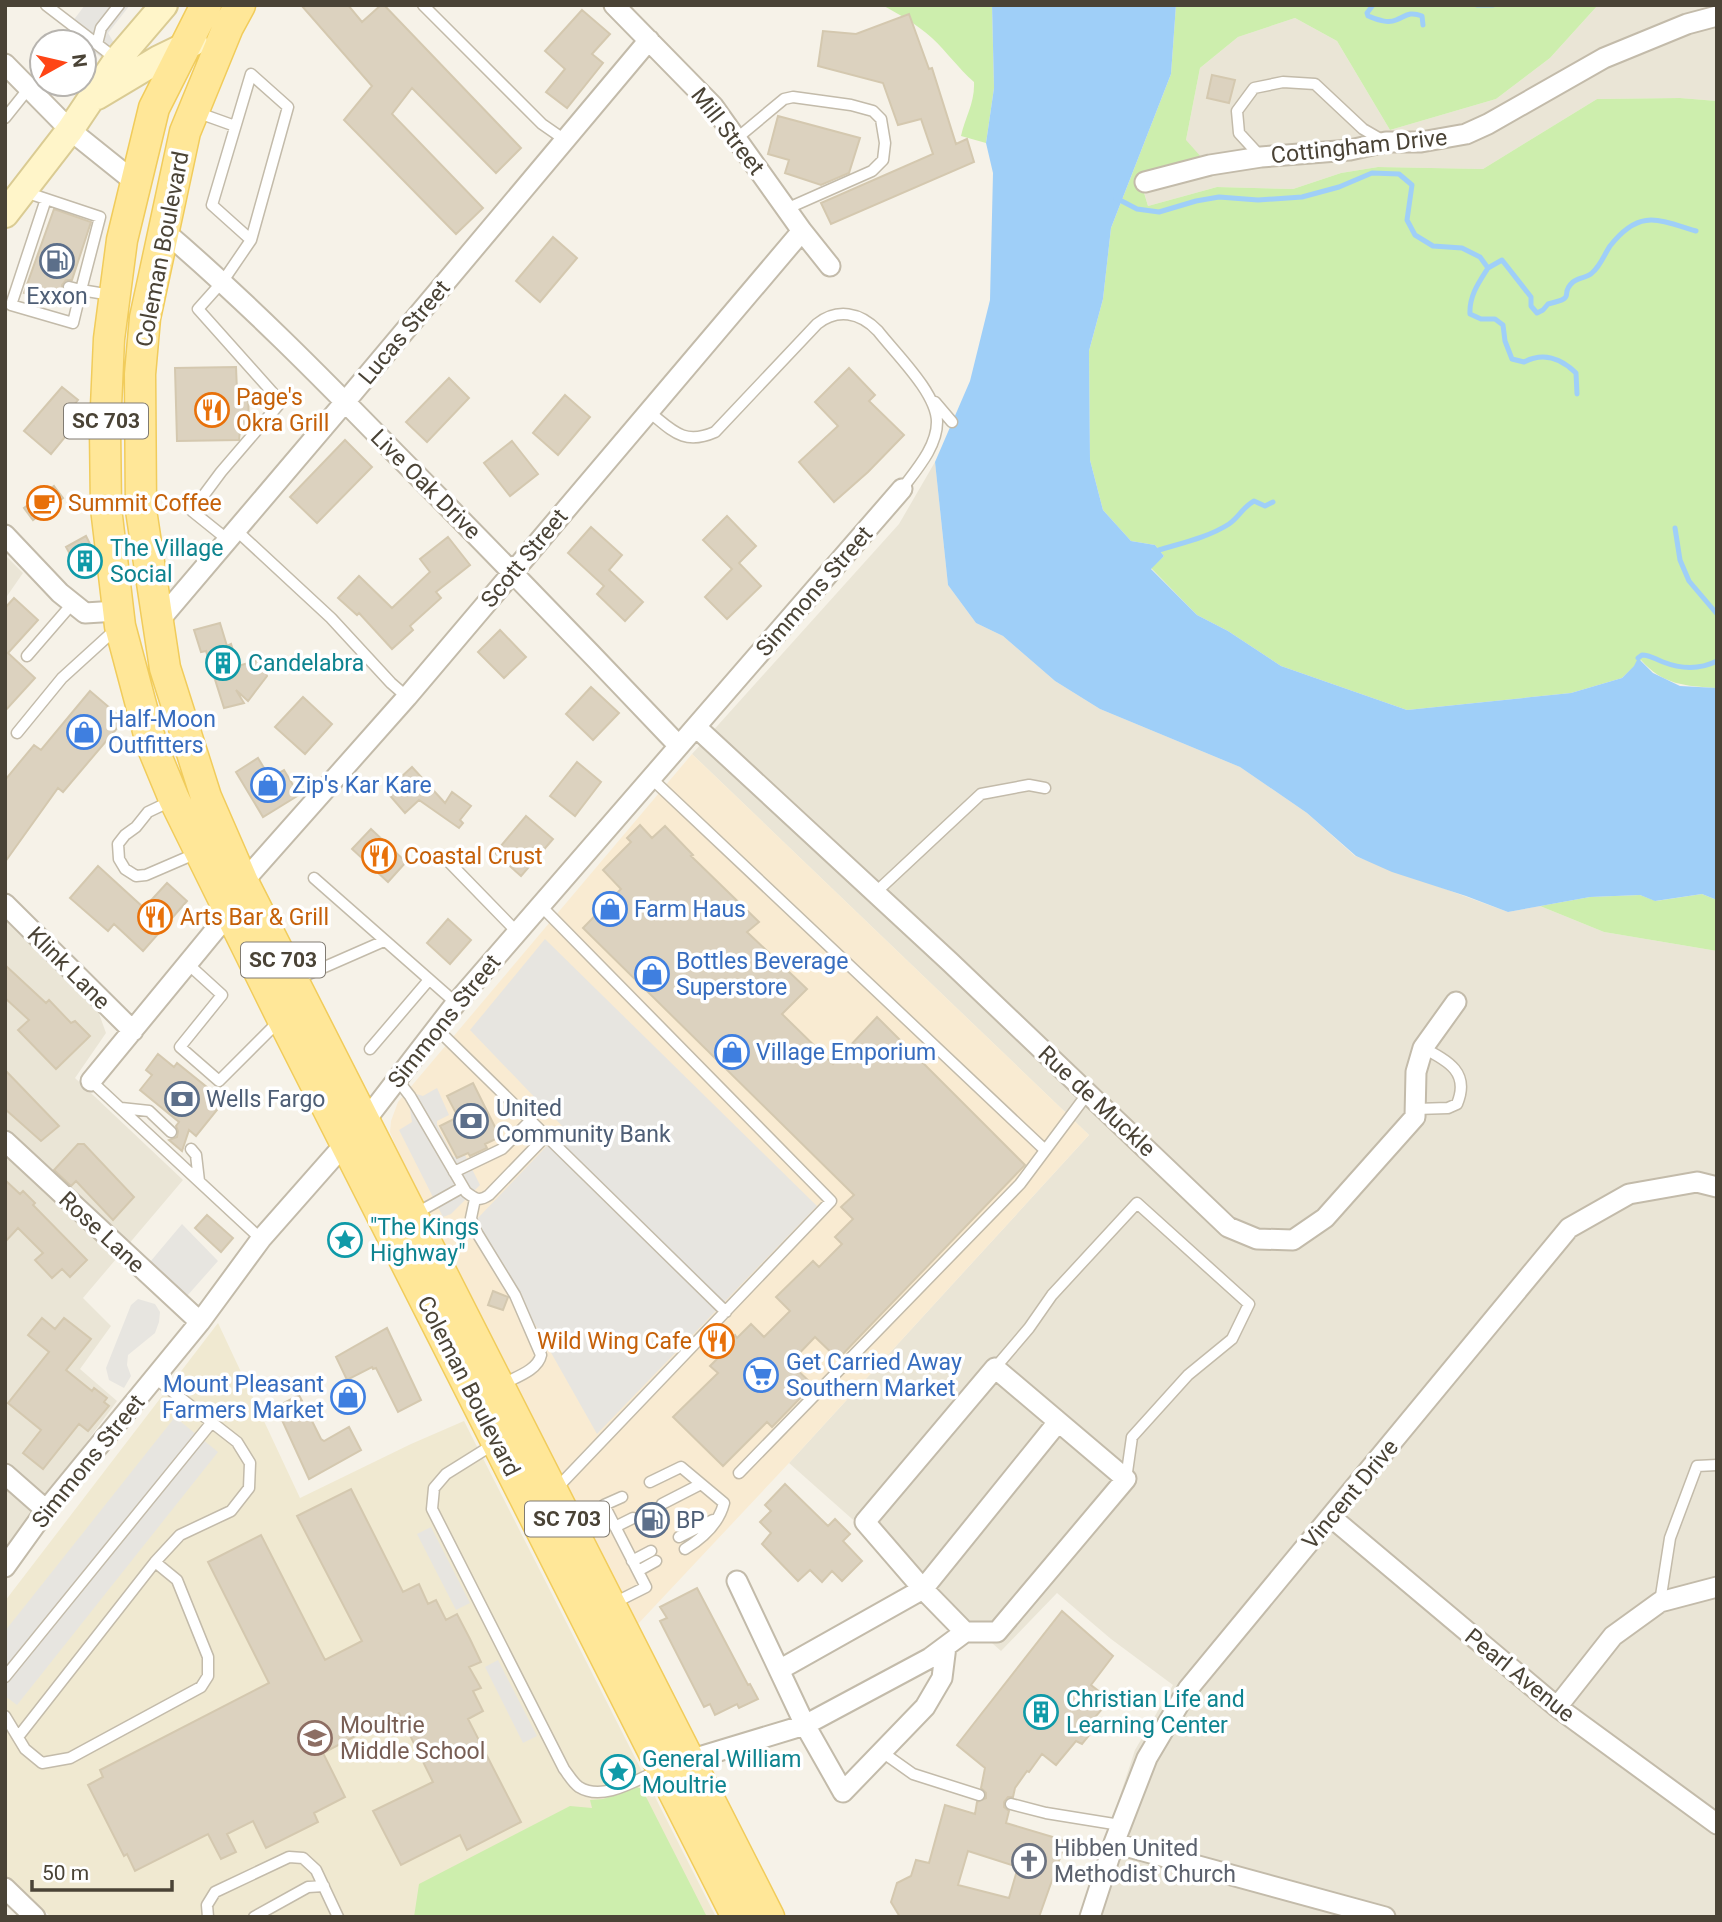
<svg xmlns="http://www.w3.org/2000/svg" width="1722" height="1922" font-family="Roboto,sans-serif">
<rect width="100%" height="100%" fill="#f6f2e8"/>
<path fill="#eae5d6" d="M1598 5H1717V101L1680 98 1597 99 1483 169 1378 167 1341 173 1293 189 1217 187 1148 206 1139 175 1186 140 1200 68 1238 37 1295 18 1337 41 1390 130 1496 99 1550 58Z
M935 462 948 585 976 623 1003 636 1055 681 1100 709 1240 767 1307 813 1355 856 1508 912 1540 906 1604 932 1717 951V1917H1080L1135 1750 1173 1685 1111 1639 1057 1593 1001 1651 789 1463 1089 1135 692 754 899 524Z
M5 555 23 573 5 599Z
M5 920 97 1008 106 1033 75 1078 183 1180 83 1298 111 1326 80 1369 117 1401 5 1552Z"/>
<path fill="#f9ebd2" d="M692 754 1089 1135 789 1463 638 1624 396 1147 390 1132 391 1121 398 1102Z"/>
<path fill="#f0e9d1" d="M218 1323 300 1498 411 1444 464 1421 716 1917H51L5 1875V1601Z"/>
<path fill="#cdeead" d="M882 5H992L994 88 986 143 961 136C965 117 975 103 974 82 958 68 947 52 932 38 918 25 899 14 882 5Z
M1176 5H1598L1550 58 1496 99 1390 130 1337 41 1295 18 1238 37 1200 68 1186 140 1202 158 1139 176 1148 206 1217 187 1293 189 1341 173 1378 167 1483 169 1597 99 1680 98 1717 101V688C1685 686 1663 685 1641 660L1622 678 1571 693 1407 710 1281 666 1228 631 1197 615 1151 568 1164 556 1155 545 1131 541 1103 510 1090 460 1089 351 1103 299 1111 228 1171 74Z
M1702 894 1717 900V951L1604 932 1540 906 1590 897 1640 895 1656 901Z
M637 1787 642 1789 707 1917H414L419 1884 570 1806 592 1808 590 1800 603 1799Z"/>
<path fill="#e7e5e0" d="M85 5H130L108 33 114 43 102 58 66 30Z
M545 939 817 1206 597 1434 476 1220 564 1128 470 1030Z
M437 1088 449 1115 437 1121V1125L453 1156 457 1158 465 1155 480 1185 451 1214 443 1217 399 1130 412 1122 409 1103 416 1094 423 1096Z
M182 1224 218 1261 187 1296 150 1262Z
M138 1299 155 1304 160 1312 159 1322 155 1333 128 1355 127 1365 131 1376 124 1388 109 1380 106 1368 131 1305Z
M175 1417 218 1452 17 1705 5 1696V1631Z
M431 1527 470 1603 456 1610 417 1534Z
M498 1660 537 1736 523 1743 485 1667Z"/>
<path fill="#9fcff8" d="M992 5H1176L1171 74 1111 228 1103 299 1089 351 1090 460 1103 510 1131 541 1155 545 1164 556 1151 569 1197 615 1228 631 1281 666 1407 710 1571 693 1622 678 1634 666 1638 658 1653 673 1680 686 1717 688V900L1702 894 1655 901 1640 895 1590 897 1508 912 1466 896 1392 872 1356 856 1307 813 1240 767 1100 709 1055 681 1003 636 976 623 948 585 935 462 970 381 990 300 993 173 986 143 994 88Z"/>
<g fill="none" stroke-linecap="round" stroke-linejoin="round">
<path stroke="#9fcff8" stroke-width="5" d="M1373 5 1367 13 1368 16C1376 19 1387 24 1396 20 1406 16 1409 11 1422 16L1423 25
M1477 5H1493
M1116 198 1137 209 1159 212 1196 201 1219 197 1258 200 1302 197 1339 187 1372 173 1399 174 1412 185 1407 220 1415 235 1433 246 1462 248 1480 257 1488 268 1502 260 1531 297V306L1537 313 1543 310 1548 304C1579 297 1558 295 1573 282 1579 277 1587 278 1592 273 1601 265 1604 255 1610 246 1639 209 1657 219 1696 231
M1488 268C1479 282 1469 296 1470 314L1481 319H1495L1503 325 1505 341 1512 359 1524 362C1543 352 1561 358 1576 373L1577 394
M1675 528 1680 560 1689 581 1717 614
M1159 550C1182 543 1209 537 1229 524 1239 517 1243 507 1254 501L1265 506 1273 502
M1638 658 1642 655C1650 655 1655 659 1663 662 1681 669 1699 670 1717 661"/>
</g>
<path fill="#dcd2bf" stroke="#d4c8af" stroke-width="2" fill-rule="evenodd" d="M301 5H348L362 22 381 5H384L521 148 496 173 412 88 392 114 483 208 456 234 344 120 372 86Z
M582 10 610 34 592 54 603 63 567 108 546 92 565 69 545 51Z
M909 14 929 69 932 68 956 144 967 139 974 162 831 224 821 203 933 154 921 119 898 125 883 83 818 66 823 31 856 34Z
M1212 75 1235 80 1229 103 1207 98Z
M778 116 860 138 849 173 821 185 785 173 789 160 768 154Z
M54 209 91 222 72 280H66L62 285V290L67 294 62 306 24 293Z
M553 237 577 258 540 302 516 281Z
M236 367 237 391 248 390 249 428 240 430 239 440 177 441 175 368Z
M849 368 875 395 869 401 904 435 868 472 834 502 799 462 838 426 815 402Z
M449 378 469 398 427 442 406 422Z
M62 387 78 400 74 405 80 410 75 417 79 420 51 454 24 431Z
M565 395 590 417 558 455 533 433Z
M345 440 372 467 317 523 290 497Z
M512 441 538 474 510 496 484 463Z
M54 486 63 498 33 520 24 508Z
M727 516 756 546 739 563 761 586 727 619 705 597 732 569 703 540Z
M591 527 622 555 609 570 643 602 625 621 597 594 604 586 568 553Z
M86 536 93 550 96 569 82 576 66 547Z
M448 537 470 565 436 592 441 598 410 626 413 630 392 649 359 613 357 615 338 598 359 576 392 608 430 572 420 559Z
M14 598 38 620 8 653 35 678 5 711V608Z
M220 623 227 646 231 644 238 666 262 659 267 676 248 701 236 690 244 703 224 708 206 651 201 652 194 630Z
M500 630 526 657 504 678 478 652Z
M591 687 619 713 593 740 566 714Z
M90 691 124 720 63 792 58 788 5 862V780L34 745 41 750Z
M303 697 332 724 305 754 275 727Z
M258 758 270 778 284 770 299 795 263 817 236 772Z
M577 762 601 782 575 816 550 796Z
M412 767 445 803 452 792 471 806 460 820 463 823 459 828 419 800 405 813 386 791Z
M526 816 553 839 521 876 495 853Z
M640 825 652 838 665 826 693 855 691 856 759 922 747 932 807 989 782 1014 833 1064 877 1017 1025 1165 838 1359 815 1337 790 1363 813 1385 772 1427 767 1422 723 1466 673 1417 718 1373 710 1366 724 1352 720 1349 735 1335 737 1338 751 1324 764 1337 790 1311 776 1297 813 1261 819 1267 842 1244 835 1237 853 1219 841 1207 854 1195 583 928 621 889 603 870 631 842 627 838Z
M371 829 406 862 388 882 352 849Z
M98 866 144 908 167 883 187 901 143 951 114 924 108 931 70 898Z
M448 919 471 940 450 964 427 943Z
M5 965 46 1003 49 1000 71 1023 75 1021 90 1036 56 1069 18 1030 29 1020 5 998Z
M158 1054 174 1067 177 1063 208 1088 205 1092 221 1105 196 1136 189 1130 182 1151 169 1140 177 1137 178 1131 176 1126 179 1122 140 1090 152 1075 146 1070Z
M5 1070 59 1126 41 1141 5 1109Z
M473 1083 500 1137 485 1144 487 1148 470 1156 468 1153 457 1158 440 1126 458 1117 447 1096Z
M78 1144H84L134 1197 113 1220 76 1181 71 1186 54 1170Z
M5 1180 20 1194 23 1191 35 1203 33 1205 87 1260 70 1277 62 1269 52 1278 35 1260 43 1253 18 1228 5 1242Z
M207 1215 233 1238 221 1252 195 1228Z
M493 1291 508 1297 503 1310 488 1305Z
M42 1318 55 1329 64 1318 91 1339 66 1370 92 1391 94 1388 107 1398 104 1402 109 1406 88 1431 79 1424 43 1469 23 1453 41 1430 8 1403 49 1352 28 1335Z
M387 1328 421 1400 398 1412 376 1368 373 1369 372 1367 347 1380 336 1357Z
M299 1395 321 1439 324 1441 349 1427 361 1450 309 1479 276 1407Z
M785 1484 828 1526 835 1519 850 1534 843 1541 862 1561 842 1581 832 1571 822 1582 810 1570 798 1581 762 1544 771 1533 760 1522 771 1511 765 1505Z
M351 1489 403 1592 419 1584 428 1604 436 1600 446 1620 457 1614 470 1639 481 1662 469 1667 481 1688 473 1691 483 1711 468 1719 521 1822 467 1850 460 1835 401 1865 373 1811 433 1782 399 1713 323 1753 345 1797 314 1813 318 1822 266 1848 253 1821 227 1834 236 1852 221 1859 208 1834 135 1871 127 1854 124 1856 88 1785 103 1777 100 1770 269 1683 208 1562 261 1535 325 1660 362 1641 297 1516Z
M697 1588 748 1685 750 1684 758 1699 739 1708 737 1704 715 1715 710 1704 704 1707 660 1621 667 1618 660 1607Z
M1062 1611 1113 1656 1091 1685 1110 1700 1089 1724 1095 1728 1082 1744 1076 1741 1056 1765 1042 1754 1029 1772 1027 1771 1015 1788 1013 1797H1008L1004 1802V1807L1009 1811 1006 1823 1066 1841 1039 1917H900L891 1902 897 1883 911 1876 916 1860 929 1863 945 1805 975 1814 977 1802 986 1798V1793L981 1788 985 1768 957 1745ZM968 1851 1018 1867 1009 1898 958 1885Z"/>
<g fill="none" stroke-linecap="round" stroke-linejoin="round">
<g stroke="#c3bbaa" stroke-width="13">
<path id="lane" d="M46 5 115 58
M423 5 542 124 565 140
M97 44 101 28 119 5
M196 112 235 126
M5 118 29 88
M736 139 784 99 793 97 851 105 873 111 881 119 885 143 883 160 872 171 786 209
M1261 157 1239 133 1237 111 1254 88 1283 82 1315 84 1363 129 1382 140
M25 192 100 217 81 290 111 295
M46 199 11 305 73 323 81 290 69 287
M935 402 952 422
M648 411C672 430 683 446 715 432L817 324C837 308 860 312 878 331 895 353 937 393 937 422 937 447 916 470 902 489
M236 530 331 618 391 683 407 697
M228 540 192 511 221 472 281 402 198 309 223 281 251 240 288 107 251 74 212 205 251 240
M27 656 72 604
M17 733 62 678 117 628
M652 779 1045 1150
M171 801 148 812 136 827 125 835 118 844 119 859 125 869 136 876 146 875 197 853
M448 861 518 933
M314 878 456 1003
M875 893 981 794 1029 785 1045 788
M541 906 831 1201 556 1489
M188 964 222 995 180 1047 219 1081 280 1020
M295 980 384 941
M436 1028 726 1312
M370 1049 428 981
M396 1078 410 1096 466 1192C475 1199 479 1202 489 1195L546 1136
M91 1081 261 1239
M121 1108 149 1111 171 1132
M1416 1109 1448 1108 1457 1104C1470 1073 1449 1061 1423 1048
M191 1149 196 1155 199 1181
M454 1172 502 1149 530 1121
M475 1199 471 1218 474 1228 515 1295 541 1355C538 1370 516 1377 503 1384
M415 1214 463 1187
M995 1368 1029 1328 1052 1295 1137 1203 1249 1304 1232 1339 1188 1375 1132 1437 1126 1479
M494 1444 446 1474 434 1488 432 1509 564 1769C568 1774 573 1783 579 1787 603 1802 636 1780 659 1770
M739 1473 1020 1184 1088 1093
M650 1482 681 1467 724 1503C719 1523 703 1538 685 1549
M662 1504 701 1484
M604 1505 622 1497
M575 1526 591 1518 604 1505 646 1587 614 1603
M615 1527 633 1518
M679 1537 713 1520
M632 1561 651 1551
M638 1571 656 1561
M1660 1602 1670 1538 1697 1466 1717 1465
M5 1677 212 1422
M5 1716 25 1749 42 1763 70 1758 201 1687 208 1676V1657L177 1580 155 1562
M18 1737 155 1562 180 1535 231 1511 249 1488 250 1463 237 1442 155 1378
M882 1752 913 1774 979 1795
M1011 1804 1046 1813 1120 1825
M208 1917 207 1905 215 1892 289 1857 303 1858 316 1870 338 1917
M254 1917 308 1887 324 1886"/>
</g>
<g stroke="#c3bbaa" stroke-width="23">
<path id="street" d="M614 5 713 106 802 231 830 266
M5 64 70 130 136 183
M1145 182 1210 165 1261 157 1350 150 1386 142H1421L1466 134 1488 124 1604 58 1687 24 1717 16
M163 230C245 300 321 377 396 454 491 550 586 648 679 746
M5 535 60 593 85 613 117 611
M158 622 345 402 649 40
M696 727 950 962 1228 1227 1257 1239 1293 1240 1325 1218 1415 1117 1416 1072 1423 1048 1456 1002
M243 882 407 697 802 231
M5 904 133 1031
M91 1081 230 912
M5 1141 200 1322
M5 1474 46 1510
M1331 1517 1557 1707 1717 1824
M5 1567 46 1510 200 1322 261 1239 365 1121 456 1003 902 489
M965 1632 923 1589 1058 1422
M779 1670 923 1589 865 1522 995 1368 1126 1479 997 1632H965L930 1658 805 1725 843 1792 925 1707 942 1678 946 1646
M1557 1707 1613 1636 1660 1602 1717 1587
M689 1760 805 1725 737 1581
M1114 1843 1385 1917
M5 1888 35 1917
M1090 1917 1114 1843 1147 1758 1188 1689 1569 1228 1629 1194 1697 1182 1717 1187"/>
</g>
<g stroke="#dacb93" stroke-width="30">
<path id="secondary" d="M97 96 159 59 194 42
M5 214 70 130 117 60 164 5"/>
</g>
<g stroke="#f1cc5b" stroke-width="33">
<path id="primary" d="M206 5 154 108 122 240 109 339 105 429 106 508 120 626 152 746 174 799 282 1018 737 1917
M240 5 228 27 185 132 145 318 140 374 141 510 165 668 206 797 243 882 769 1917"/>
</g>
<use href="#lane" stroke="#fff" stroke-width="10"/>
<use href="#street" stroke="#fff" stroke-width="19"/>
<use href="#secondary" stroke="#fff5c9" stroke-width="26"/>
<use href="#primary" stroke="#ffe798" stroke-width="30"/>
</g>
<defs>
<g id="fuel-ring" transform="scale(1.75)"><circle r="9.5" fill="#fff" stroke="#5c6f8a" stroke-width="1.5"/><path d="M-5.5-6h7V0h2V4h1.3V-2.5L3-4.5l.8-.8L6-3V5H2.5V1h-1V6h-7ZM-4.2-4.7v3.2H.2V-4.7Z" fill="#5c6f8a"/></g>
<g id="restaurant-ring" transform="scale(1.75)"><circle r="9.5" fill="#fff" stroke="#e8710a" stroke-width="1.5"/><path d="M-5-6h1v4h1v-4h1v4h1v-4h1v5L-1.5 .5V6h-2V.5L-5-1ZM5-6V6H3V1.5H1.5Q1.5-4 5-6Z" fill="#e8710a"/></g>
<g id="cafe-ring" transform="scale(1.75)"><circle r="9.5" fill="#fff" stroke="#e8710a" stroke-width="1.5"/><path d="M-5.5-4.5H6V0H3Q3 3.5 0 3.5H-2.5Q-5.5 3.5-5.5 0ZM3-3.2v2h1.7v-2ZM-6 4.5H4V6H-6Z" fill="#e8710a"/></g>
<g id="building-ring" transform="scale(1.75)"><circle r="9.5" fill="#fff" stroke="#0f9aa8" stroke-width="1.5"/><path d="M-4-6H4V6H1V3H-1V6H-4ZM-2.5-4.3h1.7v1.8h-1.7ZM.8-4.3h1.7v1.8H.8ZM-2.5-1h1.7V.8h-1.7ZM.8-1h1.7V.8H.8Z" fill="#0f9aa8"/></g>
<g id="shop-ring" transform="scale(1.75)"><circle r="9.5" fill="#fff" stroke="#3f7fe0" stroke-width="1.5"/><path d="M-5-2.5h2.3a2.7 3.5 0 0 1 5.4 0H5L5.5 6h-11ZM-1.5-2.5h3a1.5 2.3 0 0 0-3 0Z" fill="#3f7fe0"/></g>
<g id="bank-ring" transform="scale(1.75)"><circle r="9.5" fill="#fff" stroke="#5c6f8a" stroke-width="1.5"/><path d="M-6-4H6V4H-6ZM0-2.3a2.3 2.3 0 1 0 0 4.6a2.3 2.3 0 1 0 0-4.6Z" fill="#5c6f8a"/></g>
<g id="sight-ring" transform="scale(1.75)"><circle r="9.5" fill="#fff" stroke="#0f9aa8" stroke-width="1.5"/><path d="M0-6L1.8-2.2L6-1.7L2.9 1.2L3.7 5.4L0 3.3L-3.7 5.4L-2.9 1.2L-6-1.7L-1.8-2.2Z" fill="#0f9aa8"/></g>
<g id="supermarket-ring" transform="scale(1.75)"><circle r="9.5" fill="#fff" stroke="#3f7fe0" stroke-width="1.5"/><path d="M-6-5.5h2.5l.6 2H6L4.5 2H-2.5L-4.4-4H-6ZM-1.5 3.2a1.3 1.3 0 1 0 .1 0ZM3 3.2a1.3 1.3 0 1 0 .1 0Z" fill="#3f7fe0"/></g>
<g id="school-ring" transform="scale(1.75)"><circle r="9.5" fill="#fff" stroke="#8d6e63" stroke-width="1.5"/><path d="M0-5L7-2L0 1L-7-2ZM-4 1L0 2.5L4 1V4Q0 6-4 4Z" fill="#8d6e63"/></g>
<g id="church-ring" transform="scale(1.75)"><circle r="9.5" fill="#fff" stroke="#6b7280" stroke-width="1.5"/><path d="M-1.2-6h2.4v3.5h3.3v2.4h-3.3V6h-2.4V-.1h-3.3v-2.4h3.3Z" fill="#6b7280"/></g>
</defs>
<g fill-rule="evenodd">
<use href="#fuel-ring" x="57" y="261"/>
<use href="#restaurant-ring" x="212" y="410"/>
<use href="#cafe-ring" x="44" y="503"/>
<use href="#building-ring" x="85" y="561"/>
<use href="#building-ring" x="223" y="663"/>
<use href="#shop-ring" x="84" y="732"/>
<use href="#shop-ring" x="268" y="785"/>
<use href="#restaurant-ring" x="379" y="856"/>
<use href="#shop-ring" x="610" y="909"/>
<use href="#restaurant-ring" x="155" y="917"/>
<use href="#shop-ring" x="652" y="974"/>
<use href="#shop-ring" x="732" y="1052"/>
<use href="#bank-ring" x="182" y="1099"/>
<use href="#bank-ring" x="471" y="1121"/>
<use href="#sight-ring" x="345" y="1240"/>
<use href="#restaurant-ring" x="717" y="1341"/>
<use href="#supermarket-ring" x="761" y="1375"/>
<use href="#shop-ring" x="348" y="1397"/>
<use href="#fuel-ring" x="652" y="1520"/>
<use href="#building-ring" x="1041" y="1712"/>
<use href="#school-ring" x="315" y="1738"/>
<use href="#sight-ring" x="618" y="1772"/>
<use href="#church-ring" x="1029" y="1861"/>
</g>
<g text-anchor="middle" stroke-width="7" stroke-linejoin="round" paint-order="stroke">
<g fill="#fff" stroke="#807b72" stroke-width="2">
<rect x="64" y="403.5" width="84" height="35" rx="5"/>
<rect x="241" y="942.5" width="84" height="35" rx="5"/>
<rect x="525" y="1501.5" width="84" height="35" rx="5"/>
</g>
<g font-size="21" font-weight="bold" fill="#4a4336">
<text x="106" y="428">SC 703</text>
<text x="283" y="967">SC 703</text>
<text x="567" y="1526">SC 703</text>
</g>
<g font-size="23" fill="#4a4336" stroke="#fff">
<text transform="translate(728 131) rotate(52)" y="8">Mill Street</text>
<text transform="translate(1359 146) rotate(-6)" y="8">Cottingham Drive</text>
<text transform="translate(162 249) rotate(-79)" y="8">Coleman Boulevard</text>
<text transform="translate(404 332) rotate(-50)" y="8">Lucas Street</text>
<text transform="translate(426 484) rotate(45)" y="8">Live Oak Drive</text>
<text transform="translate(524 558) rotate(-50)" y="8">Scott Street</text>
<text transform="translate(814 591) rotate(-49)" y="8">Simmons Street</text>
<text transform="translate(69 968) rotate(45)" y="8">Klink Lane</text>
<text transform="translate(444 1021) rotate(-51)" y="8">Simmons Street</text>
<text transform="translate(1097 1101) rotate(43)" y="8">Rue de Muckle</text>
<text transform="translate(102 1232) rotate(43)" y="8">Rose Lane</text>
<text transform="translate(469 1386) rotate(63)" y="8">Coleman Boulevard</text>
<text transform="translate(88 1461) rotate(-51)" y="8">Simmons Street</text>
<text transform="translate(1350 1494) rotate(-50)" y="8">Vincent Drive</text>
<text transform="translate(1520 1675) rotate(39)" y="8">Pearl Avenue</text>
</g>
<g font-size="23" fill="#4e5e75" stroke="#fff" text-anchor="start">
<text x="57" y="304" text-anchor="middle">Exxon</text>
<text x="206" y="1107">Wells Fargo</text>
<text x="496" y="1116">United<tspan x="496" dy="26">Community Bank</tspan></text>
<text x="676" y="1528">BP</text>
</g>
<g font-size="23" fill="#c56008" stroke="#fff" text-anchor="start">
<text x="236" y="405">Page's<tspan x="236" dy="26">Okra Grill</tspan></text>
<text x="68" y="511">Summit Coffee</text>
<text x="404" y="864">Coastal Crust</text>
<text x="180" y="925">Arts Bar &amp; Grill</text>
<text x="692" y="1349" text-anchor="end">Wild Wing Cafe</text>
</g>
<g font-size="23" fill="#0d838f" stroke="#fff" text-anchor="start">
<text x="110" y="556">The Village<tspan x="110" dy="26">Social</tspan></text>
<text x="248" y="671">Candelabra</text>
<text x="370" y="1235">"The Kings<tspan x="370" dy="26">Highway"</tspan></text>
<text x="1066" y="1707">Christian Life and<tspan x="1066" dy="26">Learning Center</tspan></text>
<text x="642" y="1767">General William<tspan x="642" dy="26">Moultrie</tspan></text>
</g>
<g font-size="23" fill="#366cbe" stroke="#fff" text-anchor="start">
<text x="108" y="727">Half-Moon<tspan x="108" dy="26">Outfitters</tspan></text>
<text x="292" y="793">Zip's Kar Kare</text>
<text x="634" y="917">Farm Haus</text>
<text x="676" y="969">Bottles Beverage<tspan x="676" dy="26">Superstore</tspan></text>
<text x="756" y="1060">Village Emporium</text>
<text x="786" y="1370">Get Carried Away<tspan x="786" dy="26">Southern Market</tspan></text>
<text x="324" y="1392" text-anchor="end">Mount Pleasant<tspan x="324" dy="26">Farmers Market</tspan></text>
</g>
<g font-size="23" fill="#785e54" stroke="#fff" text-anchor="start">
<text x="340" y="1733">Moultrie<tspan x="340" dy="26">Middle School</tspan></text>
</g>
<g font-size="23" fill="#5b616d" stroke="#fff" text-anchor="start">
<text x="1054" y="1856">Hibben United<tspan x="1054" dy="26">Methodist Church</tspan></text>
</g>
</g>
<rect width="1722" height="1922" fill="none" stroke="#4a4336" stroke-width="14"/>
<g transform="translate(63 63) rotate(82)"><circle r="33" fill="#ffffff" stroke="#b7b4af" stroke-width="2"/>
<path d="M0-5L12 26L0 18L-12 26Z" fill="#ff4516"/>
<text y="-10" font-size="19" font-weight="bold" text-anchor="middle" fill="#4a4336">N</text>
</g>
<path d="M32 1880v10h140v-10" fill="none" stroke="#4a4336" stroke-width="3.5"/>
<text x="42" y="1880" font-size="21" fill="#4a4336" stroke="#ffffff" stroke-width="5" paint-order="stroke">50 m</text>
</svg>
